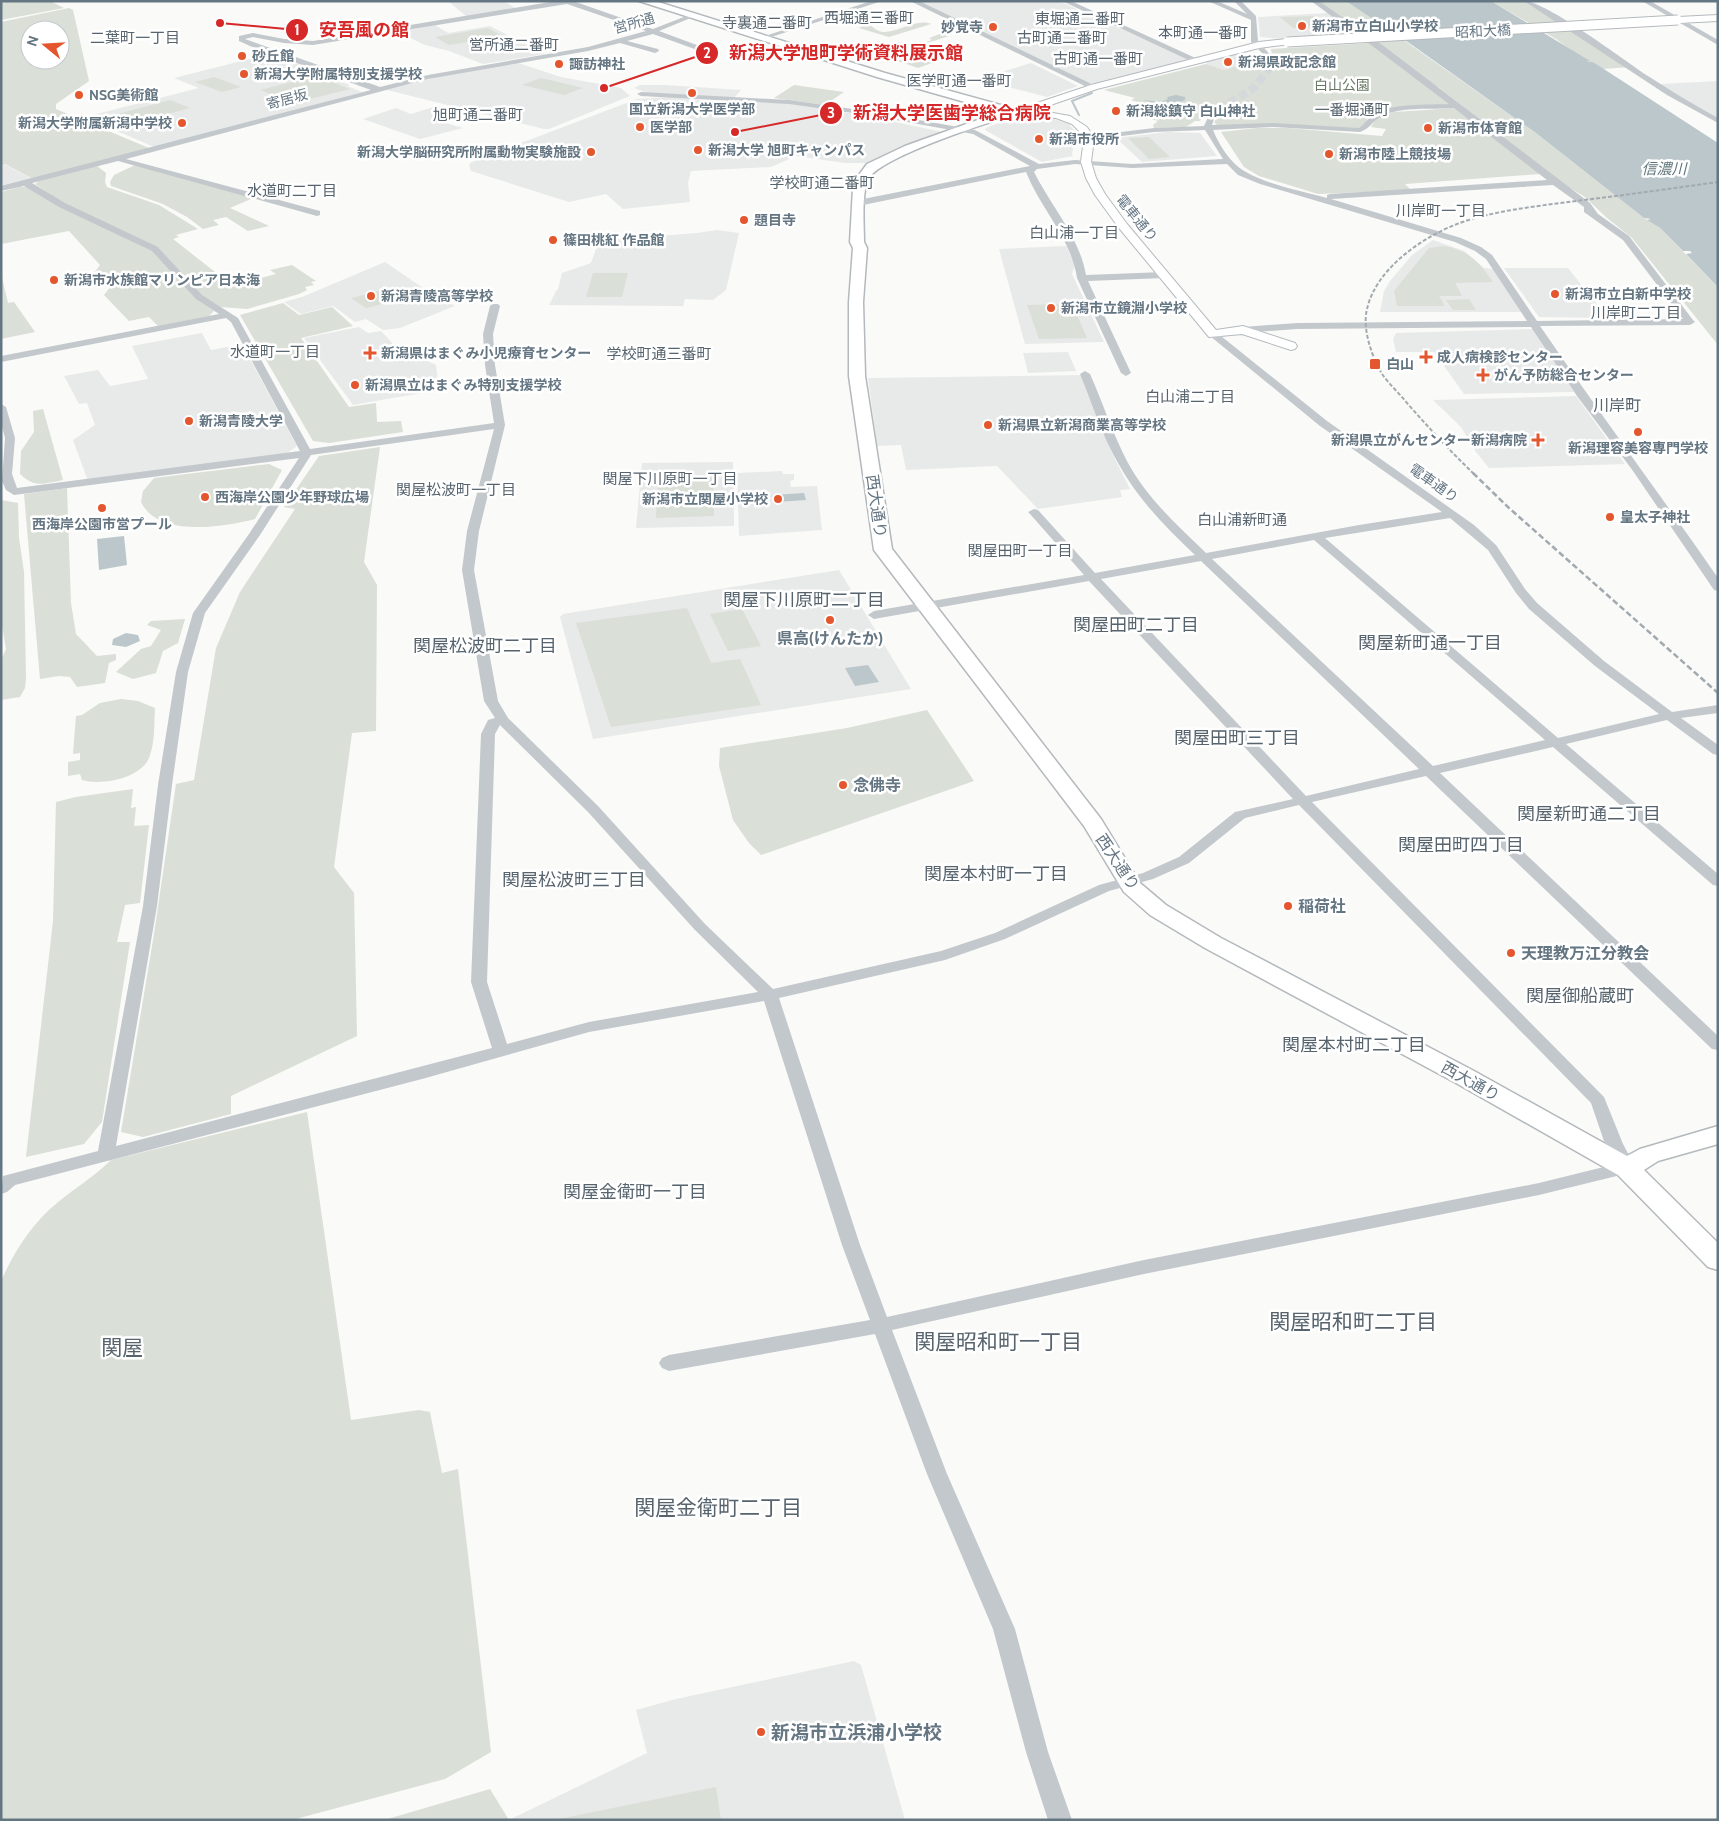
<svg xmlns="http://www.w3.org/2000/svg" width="1719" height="1821" font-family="Cabin,'Noto Sans JP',sans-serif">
<rect width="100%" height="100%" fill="#fafaf8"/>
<path fill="#e8e9e9" d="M448 1H504L515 8 467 17Z
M918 1H1059L1190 60 1096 84 1090 83Z
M1328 13 1355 35 1282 39 1260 37 1258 17Z
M435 25 448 33 490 26 545 54 483 64 449 51 425 45 398 32Z
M269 54 314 70 350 85 347 86 362 92 159 147H154L85 117 199 88 174 78Z
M1237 54 1253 59 1250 62 1224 70 1206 64 1207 62Z
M515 62 561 77 621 88 630 96 549 129H544L387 90 433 78Z
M1031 63 1078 86 1047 97 978 79Z
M1718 81V120L1660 84Z
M640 85H665L741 90 733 99 651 94 634 88Z
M669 97 728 103H784L868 116 879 121H890L943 132 888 153 869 163H845L796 156 771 167 691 171 688 183 690 202 623 209 606 194 569 202 471 171 469 164 474 161 637 99Z
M437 106 457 110 432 119 463 128 420 139 363 119 396 108 411 114Z
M1031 116 1051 118 1069 124 1079 137 1078 140 1074 142 1072 154 1073 156 1042 162 985 130 986 128 1014 117Z
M1167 132 1200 133 1217 156 1142 162 1116 138Z
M4 164 34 180 1 188V165Z
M717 230 739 233 726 290 713 300 685 299 683 306 549 305 556 291 558 289 562 273 591 263 598 243 607 240 697 233Z
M1433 240 1464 251 1484 268 1494 269 1524 312H1380L1384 291 1390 281 1412 255Z
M1066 246 1075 265 1072 274 1104 342 1025 344 999 249Z
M385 262 432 294 455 306 400 328 383 330 366 319 355 322 333 306 301 314 284 302 302 297Z
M1504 268H1568L1608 318 1539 317Z
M359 327 368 333 381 331 394 345 393 352H408L436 365 439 390 353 405 304 338Z
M1533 329 1574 392 1464 394 1434 352H1396L1393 339 1396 333Z
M202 333 211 350 243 344 250 359 297 446 286 454 88 481 73 440 95 425 87 403 79 404 64 376 98 370 110 386 148 379 132 346Z
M1068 352 1076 371 1028 373 1023 353Z
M1082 375 1113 455 1130 489 1120 490 1122 497 1038 509 997 466 906 470 901 445 877 446 868 378Z
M1576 396 1625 464 1489 468 1476 452 1461 427 1433 400Z
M733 462 734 526 636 528 642 463Z
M782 471 783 474H794V480L790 481 791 487 817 486 822 530 739 536 737 473Z
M839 570 911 689 593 739 560 617 563 614Z
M854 1661 861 1665 905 1820H509L647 1753 636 1710 676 1699Z"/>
<path fill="#dadfd7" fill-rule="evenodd" d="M1 1H50L64 8 1 20Z
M1319 1H1346L1358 8 1536 133 1644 218 1660 228 1718 287V345L1632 238 1607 218 1585 197 1560 182 1438 87 1432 88 1452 104 1382 112 1368 118 1363 128 1353 129 1282 124 1218 126 1214 122 1223 110 1214 109 1205 114 1200 121H1195L1186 127 1154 128 1153 125 1158 121 1140 116 1157 108 1131 100 1135 98 1104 90 1206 64 1224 70 1250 62 1261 61 1265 66 1264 69 1274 70 1271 49 1370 43Z
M1491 1H1525L1544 11 1630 67 1603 69 1593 62H1587L1556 39Z
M69 8 73 10 89 81 56 104V109L149 148 35 180 5 164 1 165V22ZM30 30H60V60H30Z
M889 10 894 12 867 24C875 27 875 31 883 32 898 33 916 18 931 24L889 37 859 28 866 24 845 19C856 15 873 15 889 10Z
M1315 16 1328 27 1293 28 1280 17Z
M488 28 502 36 449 45 435 37Z
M940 34 949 36 903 51 921 56 932 52 946 56 954 55 918 68 869 51 900 42 917 45 932 40 929 38Z
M316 76 350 89 294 103 260 90Z
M214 77 241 87 222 92 195 82Z
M541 78 583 88 564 95 522 85Z
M794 85 844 92 825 105 774 98Z
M170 100 190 108 123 126 103 118Z
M1455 108 1541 174 1405 184 1411 190 1318 194 1259 176 1244 167 1221 132 1257 128H1288L1382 136 1386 129 1371 127 1377 117 1394 112Z
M1149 137 1170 157 1149 159 1128 138Z
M96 165 106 173 105 182 107 187 159 205 198 229 176 235 179 237 173 239 224 279C236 277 251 270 261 278L276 274 270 270 292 265 316 281 311 282 314 285 305 287 307 290 299 294 247 309 221 307 202 296 159 248 66 205 35 184 39 181Z
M135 165 258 196 230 208 269 226 248 231 226 217 213 220 219 225 203 229 187 217 163 204 111 186 110 182 114 175Z
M19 187H26L153 250 196 298 214 311 209 316 158 326 149 317 129 321 104 295 111 286 95 272 100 265 69 231 1 244V192Z
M1443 246C1469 250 1479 262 1493 282L1455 283 1462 296H1439L1445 306H1397L1394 291 1429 248Z
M1 273 8 303 14 302 35 332 1 339Z
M593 273H628L622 297H586Z
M396 287 411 297 366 308 351 298Z
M1469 299 1476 310H1453L1446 300Z
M283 303 299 315 332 307 353 326 301 338 349 407 376 403 377 422 401 421 403 432 329 443 313 441 240 315Z
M1072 304 1087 338 1039 339 1027 305Z
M43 409 63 480C43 484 35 488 20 474L21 451 34 432 33 411Z
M380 447 364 562 377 585 376 731 352 733 334 867 354 893 357 1036 231 1096V1114L143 1137 121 1132 154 934 176 784 194 780 216 648 240 592 295 509 284 507 319 456Z
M269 464 282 470 255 519C224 527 158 538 141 502L143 491 154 478Z
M713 475 714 516 656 518 658 477Z
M67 488 71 603 76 634 97 656 116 654V660L109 663 105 683 77 687 70 677 59 676 40 679 24 494Z
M1 500 18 503 19 538 24 572 26 678 25 688 20 697 1 700V660L6 649 1 620Z
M687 608 711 663 740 659 761 705 611 727 576 623Z
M742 609 761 646 728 651 710 614Z
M185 619 178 643 163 651 156 673 133 679 116 672 141 649 151 646 161 630 147 625 151 621Z
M121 699 138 701 155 708C154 723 155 741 150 755 144 778 102 786 82 780L80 774 68 776V762L80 760V753L73 754 76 716 82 715 100 703Z
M927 710 974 781 761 855 749 843 733 820 719 766 720 748 847 728Z
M133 789 131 808 136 807 134 826 149 825 140 903 125 905 117 942H130L102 1122 84 1144 26 1157 53 921 56 802 76 797Z
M307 1112 351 1420 419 1410 430 1412 442 1473 458 1469 491 1752 445 1779 292 1820H1V1281C14 1252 32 1223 57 1203 75 1188 94 1177 111 1160Z
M716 1787 721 1820H554Z
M490 1789 509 1820H384Z"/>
<path fill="#bbc7cb" d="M1346 1H1491L1590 61 1586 62H1593L1718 143V287L1686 254 1692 253 1690 251H1683L1660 228 1647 220 1651 219 1644 218 1536 133 1412 45Z
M1176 95 1185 97V100L1177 103 1178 106C1169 110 1159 103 1150 109V107L1156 104 1143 100 1161 102 1168 99 1167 97Z
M804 493 806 500 776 502 774 495Z
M124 536 127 565 99 570 97 539Z
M126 633 138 635 140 641 126 647 112 645 113 639Z
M868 665 879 682 855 686 845 668Z"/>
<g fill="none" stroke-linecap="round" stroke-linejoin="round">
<path stroke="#bbc7cb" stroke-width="2" d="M1079 115 1072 101 1092 93"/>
<path stroke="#d5d9db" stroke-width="8" stroke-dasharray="8 4" stroke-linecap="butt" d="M1219 109 1254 88 1269 69"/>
<g stroke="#b5babe" stroke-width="2">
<path id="major" d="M1718 15V21L1678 23 1674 20 1678 17Z
M1287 39 1290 40V44L1259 48 1097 89 1036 110 1070 116 1087 127 1094 138 1091 162 1096 178 1105 194 1127 224 1216 330 1243 326 1295 343 1297 346 1295 349 1291 350 1242 334 1209 337 1119 228 1095 195 1086 178 1081 162 1084 138 1079 131 1072 124 1056 118 1015 115 1010 112 1015 109H1023L1025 107 1091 85 1259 42Z"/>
</g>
<g stroke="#b4b9bd" stroke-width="3">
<path id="highway" d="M639 1H655L885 73 1019 110 1021 112 1019 114C991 121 883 156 869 178 861 191 864 226 864 242L867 248 863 302 865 376 892 549 1101 819 1140 883 1166 905 1221 938 1474 1071 1627 1156 1640 1149 1718 1126V1144L1658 1161 1644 1170 1718 1243V1270L1708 1267 1618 1175 1456 1083 1205 948 1150 915 1124 892 1084 826 874 550 849 376V302L853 248 850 242 853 188 856 179 867 164 905 146 1000 112 877 77Z"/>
</g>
<path fill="#c3c8cc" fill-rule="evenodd" d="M556 1H573L653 29 689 15H693V17L659 31 721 54 714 56 653 34 627 41 658 49 659 51 655 53 620 43 588 51 428 79 126 159 320 211V215L317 216 118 161 32 183 65 203 158 247 202 295 238 318 310 449 494 423 485 365 483 334 490 306 492 304H498L500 306 493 334 495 365 505 425 479 531 474 570 498 701 508 718 598 806 705 924 773 989 941 951 995 933 1099 885 1143 873 1179 857 1235 812 1293 799 1089 581 874 619 868 615 874 611 1084 575 1030 514 1028 512 1034 509 1038 510 1095 573 1195 555C1166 528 1137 498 1118 463 1102 436 1092 403 1080 374L1085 371 1090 374C1103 403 1113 435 1128 463 1147 498 1178 526 1206 553L1359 525 1442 512 1320 426 1210 336V332H1216L1327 421 1474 525 1496 545 1525 589 1537 603 1604 661 1672 712 1718 705V713L1681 718 1718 745V755L1713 754 1667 720 1566 744 1718 874V886L1713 885 1553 747 1440 773 1718 1036V1050L1712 1049 1426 776 1312 802 1604 1097 1623 1144 1636 1168 1633 1172 1539 1195 1144 1274 892 1330 947 1474 1015 1629 1048 1752 1072 1820H1048L1026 1752 993 1629 927 1474 875 1334 669 1371 662 1368 659 1363 662 1358 669 1355 870 1320 842 1245 764 1001 589 1032 422 1079 15 1185 7 1192 1 1194 3 1176 98 1151 143 906 158 785 176 672 193 613 249 534 299 458 14 495 6 490 2 481 5 438 1 423V404L6 407 15 438 12 474 17 488 300 451 231 322 226 318 1 362V356L219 314 196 299 152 251 59 207 24 186 1 191V186L371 90 250 46 239 41V36L253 33 284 39 313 41ZM567 4 646 31 588 47 428 75 380 87 245 39 253 37 284 43 313 45ZM494 429 467 531 462 570 484 701 495 718 488 720 481 734 471 982 492 1048 116 1146 157 906 172 785 188 672 205 613 260 535 311 455ZM1450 518 1488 550 1516 593 1529 609 1595 666 1659 714 1558 738 1325 538ZM1314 540 1545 740 1433 766 1212 559ZM1201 561 1419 769 1306 796 1101 579ZM500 725 588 812 695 930 758 992 589 1022 507 1044 487 982 495 734ZM1299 805 1591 1103 1605 1144 1616 1164 1539 1183 1144 1260 887 1317 860 1245 779 998 945 960 1005 939 1109 891 1153 879 1189 863 1245 818Z
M871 1H882L765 39 759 38Z
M910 1H919L1098 87 1091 89Z
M1062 1H1071L1202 61 1195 63Z
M1208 1H1217L1247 14 1234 1H1241L1256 16 1258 41 1272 57V71H1266L1263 54 1251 42V20Z
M1311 1H1319L1385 47 1590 203 1598 214 1629 236 1693 320 1695 322 1690 325 1540 326C1598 411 1659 493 1718 578V591L1714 590 1633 471 1577 396 1531 327 1297 329 1243 333 1238 330 1243 327 1297 323 1527 321 1486 259 1475 251 1455 242 1260 184 1238 175 1227 164 1132 168 1075 164 1037 169 1034 172C1051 206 1080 238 1086 275L1164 272 1169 275 1164 278 1088 281 1131 373 1126 376 1121 373 1077 278C1071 238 1040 208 1026 172L858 206 854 203 858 200 1030 166 973 134 874 116 789 104 641 96 637 94 641 92 789 100 874 112 975 130 1039 164 1075 160 1132 164 1223 159 1205 130 1154 132 1089 140 1085 138 1089 136 1154 128 1204 126 1209 115 1219 107 1223 109 1214 119 1212 125 1273 123 1359 128C1365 124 1368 118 1374 114 1391 103 1428 105 1449 104L1379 51ZM1454 108 1547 180 1330 194 1327 195V198C1302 191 1268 185 1246 172 1231 164 1219 145 1213 130L1273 127 1360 132C1370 129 1373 120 1382 116 1403 106 1432 110 1454 108ZM1553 185 1584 207V212L1623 240 1683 319 1537 321 1492 255 1481 247 1461 238 1331 199Z
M1524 1C1546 1 1625 61 1648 76 1671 91 1694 105 1718 118V123L1667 95Z
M1642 1H1650L1718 40V45Z"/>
<use href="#major" fill="#fff" fill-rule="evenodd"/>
<use href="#highway" fill="#fff" fill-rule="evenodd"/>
<path stroke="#a2aab0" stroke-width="2" stroke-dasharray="4 2" stroke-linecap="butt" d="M1474 474C1450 451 1429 428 1407 403 1399 393 1389 384 1382 374 1372 357 1362 329 1367 309 1376 269 1421 238 1457 224 1492 211 1531 207 1568 202 1618 196 1668 189 1718 182"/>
<path stroke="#a2aab0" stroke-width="2.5" stroke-dasharray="6 3" stroke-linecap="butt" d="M1473 473 1509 508 1718 693"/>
<g stroke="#b5babe" stroke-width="11" stroke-linecap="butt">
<path id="major-bridge" d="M1287 42 1678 20"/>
</g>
<use href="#major-bridge" stroke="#fff" stroke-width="9"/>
</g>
<g fill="#e4572e" stroke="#fff" stroke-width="2">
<circle cx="1302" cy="26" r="5"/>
<circle cx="993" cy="27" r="5"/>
<circle cx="242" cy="56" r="5"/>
<circle cx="1228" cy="62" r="5"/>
<circle cx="559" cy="64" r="5"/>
<circle cx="244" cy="74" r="5"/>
<circle cx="692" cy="93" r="5"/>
<circle cx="79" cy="95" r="5"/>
<circle cx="1116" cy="111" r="5"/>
<circle cx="182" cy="123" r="5"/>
<circle cx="640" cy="127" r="5"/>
<circle cx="1428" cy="128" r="5"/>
<circle cx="1039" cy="139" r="5"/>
<circle cx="698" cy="150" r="5"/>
<circle cx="591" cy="152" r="5"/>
<circle cx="1329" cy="154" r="5"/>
<circle cx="744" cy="220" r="5"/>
<circle cx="553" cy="240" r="5"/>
<circle cx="54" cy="280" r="5"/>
<circle cx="1555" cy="294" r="5"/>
<circle cx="371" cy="296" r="5"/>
<circle cx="1051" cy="308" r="5"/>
<path d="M367.5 345.5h5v5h5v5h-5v5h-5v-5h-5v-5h5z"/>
<path d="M1423.5 349.5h5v5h5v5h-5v5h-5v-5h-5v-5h5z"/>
<rect x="1369" y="358" width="12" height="12" rx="2.5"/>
<path d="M1480.5 367.5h5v5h5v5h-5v5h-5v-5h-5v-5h5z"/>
<circle cx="355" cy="385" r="5"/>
<circle cx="189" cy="421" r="5"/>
<circle cx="988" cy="425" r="5"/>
<circle cx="1638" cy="432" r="5"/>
<path d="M1535.5 432.5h5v5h5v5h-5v5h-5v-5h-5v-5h5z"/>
<circle cx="205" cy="497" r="5"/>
<circle cx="778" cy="499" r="5"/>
<circle cx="102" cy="508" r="5"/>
<circle cx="1610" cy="517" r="5"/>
<circle cx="830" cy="620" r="5"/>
<circle cx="843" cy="785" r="5"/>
<circle cx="1288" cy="906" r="5"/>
<circle cx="1511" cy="953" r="5"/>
<circle cx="761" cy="1732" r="5"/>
</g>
<g text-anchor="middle" stroke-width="5" stroke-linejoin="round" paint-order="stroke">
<g font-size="14" fill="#657683" stroke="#fff">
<text transform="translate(634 23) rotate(-16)" y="5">営所通</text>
<text transform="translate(1483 31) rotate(-3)" y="5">昭和大橋</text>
<text transform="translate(287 99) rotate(-15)" y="5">寄居坂</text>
<text transform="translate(1137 218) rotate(51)" y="5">電車通り</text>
<text transform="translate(1434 483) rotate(35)" y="5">電車通り</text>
</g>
<g font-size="14" font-weight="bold" fill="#657683" stroke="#fff" text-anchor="start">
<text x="1312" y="31">新潟市立白山小学校</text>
<text x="983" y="32" text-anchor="end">妙覚寺</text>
<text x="252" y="61">砂丘館</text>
<text x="1238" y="67">新潟県政記念館</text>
<text x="569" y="69">諏訪神社</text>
<text x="254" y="79">新潟大学附属特別支援学校</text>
<text x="89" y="100">NSG美術館</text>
<text x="692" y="114" text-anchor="middle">国立新潟大学医学部</text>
<text x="1126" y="116">新潟総鎮守 白山神社</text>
<text x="172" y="128" text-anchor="end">新潟大学附属新潟中学校</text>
<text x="650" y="132">医学部</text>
<text x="1438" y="133">新潟市体育館</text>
<text x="1049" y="144">新潟市役所</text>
<text x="708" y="155">新潟大学 旭町キャンパス</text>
<text x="581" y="157" text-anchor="end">新潟大学脳研究所附属動物実験施設</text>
<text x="1339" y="159">新潟市陸上競技場</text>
<text x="754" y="225">題目寺</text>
<text x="563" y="245">篠田桃紅 作品館</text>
<text x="64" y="285">新潟市水族館マリンピア日本海</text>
<text x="1565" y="299">新潟市立白新中学校</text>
<text x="381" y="301">新潟青陵高等学校</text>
<text x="1061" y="313">新潟市立鏡淵小学校</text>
<text x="381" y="358">新潟県はまぐみ小児療育センター</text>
<text x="1437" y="362">成人病検診センター</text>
<text x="1386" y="369">白山</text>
<text x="1494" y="380">がん予防総合センター</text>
<text x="365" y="390">新潟県立はまぐみ特別支援学校</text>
<text x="199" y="426">新潟青陵大学</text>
<text x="998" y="430">新潟県立新潟商業高等学校</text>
<text x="1527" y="445" text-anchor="end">新潟県立がんセンター新潟病院</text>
<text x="1638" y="453" text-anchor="middle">新潟理容美容専門学校</text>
<text x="215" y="502">西海岸公園少年野球広場</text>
<text x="768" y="504" text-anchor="end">新潟市立関屋小学校</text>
<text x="1620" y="522">皇太子神社</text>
<text x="102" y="529" text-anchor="middle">西海岸公園市営プール</text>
</g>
<g font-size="14" fill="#687a64" stroke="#fff">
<text x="1342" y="90">白山公園</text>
</g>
<g font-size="15" fill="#57646e" stroke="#fff">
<text x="869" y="23">西堀通三番町</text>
<text x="1080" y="24">東堀通二番町</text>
<text x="767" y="28">寺裏通二番町</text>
<text x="1203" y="38">本町通一番町</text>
<text x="135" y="43">二葉町一丁目</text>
<text x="1062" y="43">古町通二番町</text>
<text x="514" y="50">営所通二番町</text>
<text x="1098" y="64">古町通一番町</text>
<text x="959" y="86">医学町通一番町</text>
<text x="1352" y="115">一番堀通町</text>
<text x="478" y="120">旭町通二番町</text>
<text x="822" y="188">学校町通二番町</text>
<text x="292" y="196">水道町二丁目</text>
<text x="1441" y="216">川岸町一丁目</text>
<text x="1074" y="238">白山浦一丁目</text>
<text x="1636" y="318">川岸町二丁目</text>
<text x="275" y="357">水道町一丁目</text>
<text x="659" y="359">学校町通三番町</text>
<text x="1190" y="402">白山浦二丁目</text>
<text x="670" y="484">関屋下川原町一丁目</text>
<text x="456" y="495">関屋松波町一丁目</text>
<text x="1242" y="525">白山浦新町通</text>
<text x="1020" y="556">関屋田町一丁目</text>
</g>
<g font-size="15" font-style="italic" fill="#60757c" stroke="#fff">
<text x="1664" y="174">信濃川</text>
</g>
<g font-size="16" fill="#57646e" stroke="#fff">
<text x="1617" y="411">川岸町</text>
</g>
<g font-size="16" fill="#657683" stroke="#fff">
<text transform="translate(877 506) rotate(82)" y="6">西大通り</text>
<text transform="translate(1118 862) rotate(56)" y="6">西大通り</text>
<text transform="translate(1471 1081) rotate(29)" y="6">西大通り</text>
</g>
<g font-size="16" font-weight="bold" fill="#657683" stroke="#fff" text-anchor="start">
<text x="830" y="644" text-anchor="middle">県高(けんたか)</text>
<text x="853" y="791">念佛寺</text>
<text x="1298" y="912">稲荷社</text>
<text x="1521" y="959">天理教万江分教会</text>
</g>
<g font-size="18" fill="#57646e" stroke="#fff">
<text x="804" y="606">関屋下川原町二丁目</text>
<text x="1136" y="631">関屋田町二丁目</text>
<text x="1430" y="649">関屋新町通一丁目</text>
<text x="485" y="652">関屋松波町二丁目</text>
<text x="1237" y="744">関屋田町三丁目</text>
<text x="1589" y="820">関屋新町通二丁目</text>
<text x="1461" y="851">関屋田町四丁目</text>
<text x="996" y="880">関屋本村町一丁目</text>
<text x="574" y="886">関屋松波町三丁目</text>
<text x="1580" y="1002">関屋御船蔵町</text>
<text x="1354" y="1051">関屋本村町二丁目</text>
<text x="635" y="1198">関屋金衛町一丁目</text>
</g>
<g font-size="19" font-weight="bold" fill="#657683" stroke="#fff" text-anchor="start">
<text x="771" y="1739">新潟市立浜浦小学校</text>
</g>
<g font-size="21" fill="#57646e" stroke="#fff">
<text x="1353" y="1329">関屋昭和町二丁目</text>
<text x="998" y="1349">関屋昭和町一丁目</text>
<text x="122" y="1355">関屋</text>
<text x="718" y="1515">関屋金衛町二丁目</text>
</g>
</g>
<path fill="none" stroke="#d62828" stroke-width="2" d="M220 23L297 30M604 88L707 53M735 132L831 113"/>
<g fill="#d62828" stroke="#fff" stroke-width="2">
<circle cx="220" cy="23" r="5"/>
<circle cx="604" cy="88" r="5"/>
<circle cx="735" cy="132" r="5"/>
<circle cx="297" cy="30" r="12"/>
<circle cx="707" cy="53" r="12"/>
<circle cx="831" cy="113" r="12"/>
</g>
<g font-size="15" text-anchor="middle" font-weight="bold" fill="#fff">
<text x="297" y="35">1</text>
<text x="707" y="58">2</text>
<text x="831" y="118">3</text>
</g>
<g font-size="18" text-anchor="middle" font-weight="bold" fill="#d62828" stroke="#fff" stroke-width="5" stroke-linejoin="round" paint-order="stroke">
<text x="364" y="36">安吾風の館</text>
<text x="846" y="59">新潟大学旭町学術資料展示館</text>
<text x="952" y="119">新潟大学医歯学総合病院</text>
</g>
<rect width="1719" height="1821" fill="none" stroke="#657683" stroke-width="5"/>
<g transform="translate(45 45) rotate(288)"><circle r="24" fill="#ffffff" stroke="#c1c8cd"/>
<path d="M0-4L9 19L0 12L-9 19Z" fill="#e4572e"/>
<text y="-8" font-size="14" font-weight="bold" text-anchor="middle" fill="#657683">N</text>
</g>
</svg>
